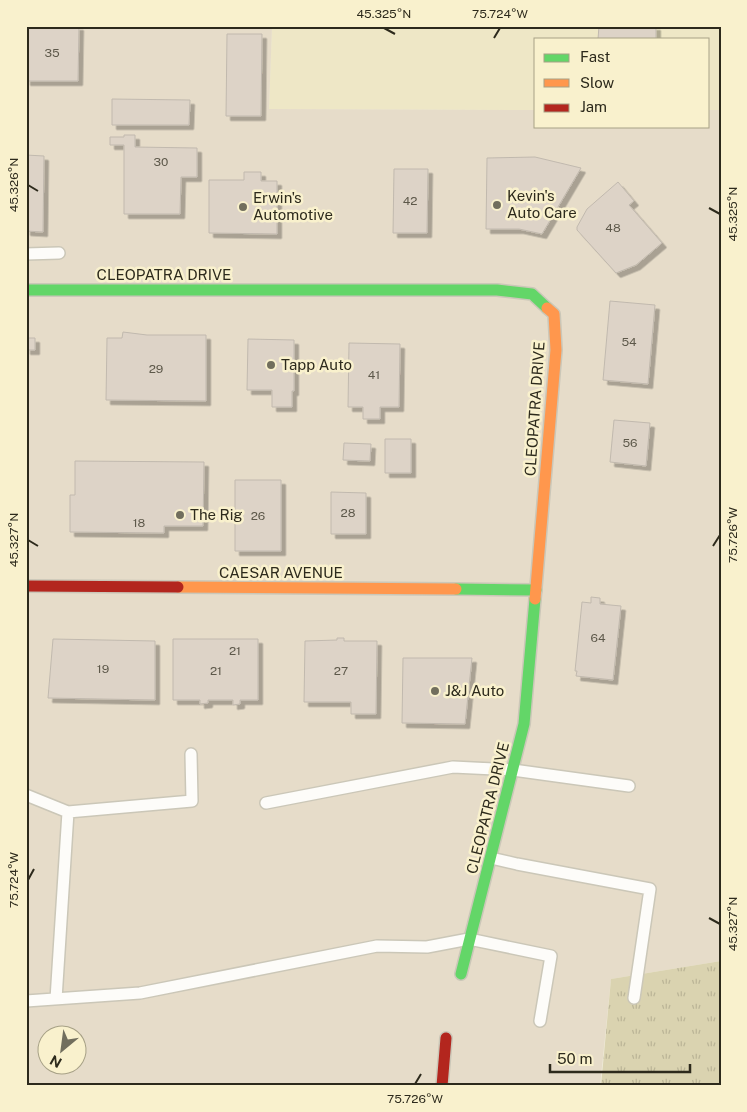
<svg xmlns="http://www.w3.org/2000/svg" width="747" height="1112" font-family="'Public Sans',sans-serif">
<defs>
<pattern id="grass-tufts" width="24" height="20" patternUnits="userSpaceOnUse" patternTransform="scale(1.25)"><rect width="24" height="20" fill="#dad3b0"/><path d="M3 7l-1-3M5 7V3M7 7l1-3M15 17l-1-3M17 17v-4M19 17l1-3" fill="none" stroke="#bbb597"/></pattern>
<filter id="shadow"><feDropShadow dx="4.5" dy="4.5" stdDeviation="0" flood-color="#0004"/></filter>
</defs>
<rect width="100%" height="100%" fill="#efebd7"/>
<path fill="#eee7c6" d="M272 26H721V110H708V39H536V110L269 109Z"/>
<path fill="#e6dcc9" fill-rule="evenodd" d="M26 26H272L269 109 536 110V126H708V110H721V961L611 979 600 1086H26ZM48 1034H78V1064H48Z"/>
<path fill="url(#grass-tufts)" d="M721 961V1086H601L611 979Z"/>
<path fill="#ddd3c7" stroke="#c1b9ae" filter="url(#shadow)" d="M26 26H79L78 81H26Z
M599 26H656V39H598Z
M227 34H262L261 116H226Z
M112 99 190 100 189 125H112Z
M124 135H135V147L197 148V177H181L180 214H124V145H110V137H124Z
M26 155 44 156 43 232 26 231Z
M535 157 581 168 542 234 519 229H486L487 158Z
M394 169H428L427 233H393Z
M244 172H261V181H277V234L209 233V180H244Z
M618 182 634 201 629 205 662 243 636 265 616 273 577 230V227L587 209Z
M610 301 655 305 648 384 603 380Z
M123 332 147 335H206V401L106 400 107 338H122Z
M26 338H35V350H26Z
M248 339 294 340V391H292V407H272V390H247Z
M349 343 400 344 399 407H380V419H363V407H348Z
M614 420 650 423 646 466 610 462Z
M385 439H411V473H385Z
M344 443 371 444 370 461 343 460Z
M75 461 204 462 203 526H164V533L70 532V495H75Z
M235 480H281V551H235Z
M331 492 366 493V534H331Z
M591 597 600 598V604L621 606 613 680 576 676 577 671H575L582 602 591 603Z
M337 638H344V641H377L376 714H351V702H304L305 641 337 640Z
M53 639 155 641V700L48 698Z
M173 639H258V700H240V704L233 705V700H208V703L200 704V700H173Z
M403 658H472L465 724 402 723Z"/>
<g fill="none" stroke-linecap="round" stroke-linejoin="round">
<g stroke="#cbc7b8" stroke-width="14">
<path id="lane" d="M26 254 59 253
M26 795 68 812 56 999
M266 803 453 767 513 770 629 786
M68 812 192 801 191 754
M491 858 517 864 650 889 634 998
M26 1001 140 993 377 946 427 947 469 939 551 956 540 1021"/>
</g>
<g stroke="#cbc7b8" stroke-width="14">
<path id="fast" d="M26 290H497L532 294 547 308
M456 589 536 590
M461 974 524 724 535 599"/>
</g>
<g stroke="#cbc7b8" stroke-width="14">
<path id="slow" d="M178 587 456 589
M535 599 556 350 554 314 547 308"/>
</g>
<g stroke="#cbc7b8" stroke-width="14">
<path id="jam" d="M26 586 178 587
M442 1086 446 1038"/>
</g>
<use href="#lane" stroke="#fdfcf9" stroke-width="11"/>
<use href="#fast" stroke="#63d668" stroke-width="11"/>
<use href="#slow" stroke="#ff974d" stroke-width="11"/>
<use href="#jam" stroke="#b3261e" stroke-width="11"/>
</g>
<path fill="none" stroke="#2d2a1c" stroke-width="2" d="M384 28 395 34M494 38 500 28M28 185 38 191M709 208 720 214M28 540 38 546M713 546 720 535M28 880 34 869M709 918 720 924M415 1084 421 1074"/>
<g fill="#716e5d" stroke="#f9f1cd" stroke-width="2">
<circle cx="497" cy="205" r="5"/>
<circle cx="243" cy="207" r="5"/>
<circle cx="271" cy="365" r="5"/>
<circle cx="180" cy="515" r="5"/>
<circle cx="435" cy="691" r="5"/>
</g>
<g text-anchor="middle" stroke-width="5" stroke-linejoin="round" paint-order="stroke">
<g font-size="12" fill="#5d584a">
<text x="52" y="57">35</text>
<text x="161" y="166">30</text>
<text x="410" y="205">42</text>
<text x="613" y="232">48</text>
<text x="629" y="346">54</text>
<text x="156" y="373">29</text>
<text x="374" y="379">41</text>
<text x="630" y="447">56</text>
<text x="348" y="517">28</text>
<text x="258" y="520">26</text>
<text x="139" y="527">18</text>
<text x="598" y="642">64</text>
<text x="235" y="655">21</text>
<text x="103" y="673">19</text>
<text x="216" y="675">21</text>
<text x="341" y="675">27</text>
</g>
<g font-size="15" fill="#2d2a1c" stroke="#f9f1cd" text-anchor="start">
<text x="507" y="201">Kevin's<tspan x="507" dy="17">Auto Care</tspan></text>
<text x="253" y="203">Erwin's<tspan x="253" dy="17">Automotive</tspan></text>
<text x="281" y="370">Tapp Auto</text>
<text x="190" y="520">The Rig</text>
<text x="445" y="696">J&amp;J Auto</text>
</g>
<g font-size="15" fill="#2d2a1c" stroke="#f9f1cd">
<text x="164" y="280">CLEOPATRA DRIVE</text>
<text transform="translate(535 409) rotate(-86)" y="5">CLEOPATRA DRIVE</text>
<text x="281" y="578">CAESAR AVENUE</text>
<text transform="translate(488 808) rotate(-76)" y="5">CLEOPATRA DRIVE</text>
</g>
</g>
<rect width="747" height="1112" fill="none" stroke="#f9f1cd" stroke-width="55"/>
<rect x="534" y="38" width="175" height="90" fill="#f9f1cd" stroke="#a7a186"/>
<rect x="544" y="54" width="25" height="8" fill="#63d668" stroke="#a7a186"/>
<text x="580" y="62" font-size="15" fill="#2d2a1c">Fast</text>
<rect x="544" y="79" width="25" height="8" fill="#ff974d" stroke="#a7a186"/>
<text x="580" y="88" font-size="15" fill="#2d2a1c">Slow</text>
<rect x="544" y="104" width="25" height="8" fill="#b3261e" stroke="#a7a186"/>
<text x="580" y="112" font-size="15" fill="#2d2a1c">Jam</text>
<g transform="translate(62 1050) rotate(209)"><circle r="24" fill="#f9f1cd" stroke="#a7a186"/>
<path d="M0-4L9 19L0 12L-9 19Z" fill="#716e5d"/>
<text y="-8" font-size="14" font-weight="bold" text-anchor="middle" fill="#2d2a1c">N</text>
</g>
<path d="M550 1064v8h140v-8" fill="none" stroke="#2d2a1c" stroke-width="2.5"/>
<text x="557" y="1064" font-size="15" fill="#2d2a1c" stroke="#f9f1cd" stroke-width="4" paint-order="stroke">50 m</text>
<rect x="28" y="28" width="692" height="1056" fill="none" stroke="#2d2a1c" stroke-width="2"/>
<g font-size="12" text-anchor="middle" fill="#2d2a1c">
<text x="384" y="18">45.325°N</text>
<text x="500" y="18">75.724°W</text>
<text transform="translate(14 185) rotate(-90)" y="4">45.326°N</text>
<text transform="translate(733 214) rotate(-90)" y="4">45.325°N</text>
<text transform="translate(733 535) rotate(-90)" y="4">75.726°W</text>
<text transform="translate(14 540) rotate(-90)" y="4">45.327°N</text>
<text transform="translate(14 880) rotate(-90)" y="4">75.724°W</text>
<text transform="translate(733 924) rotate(-90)" y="4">45.327°N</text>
<text x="415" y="1103">75.726°W</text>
</g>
</svg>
